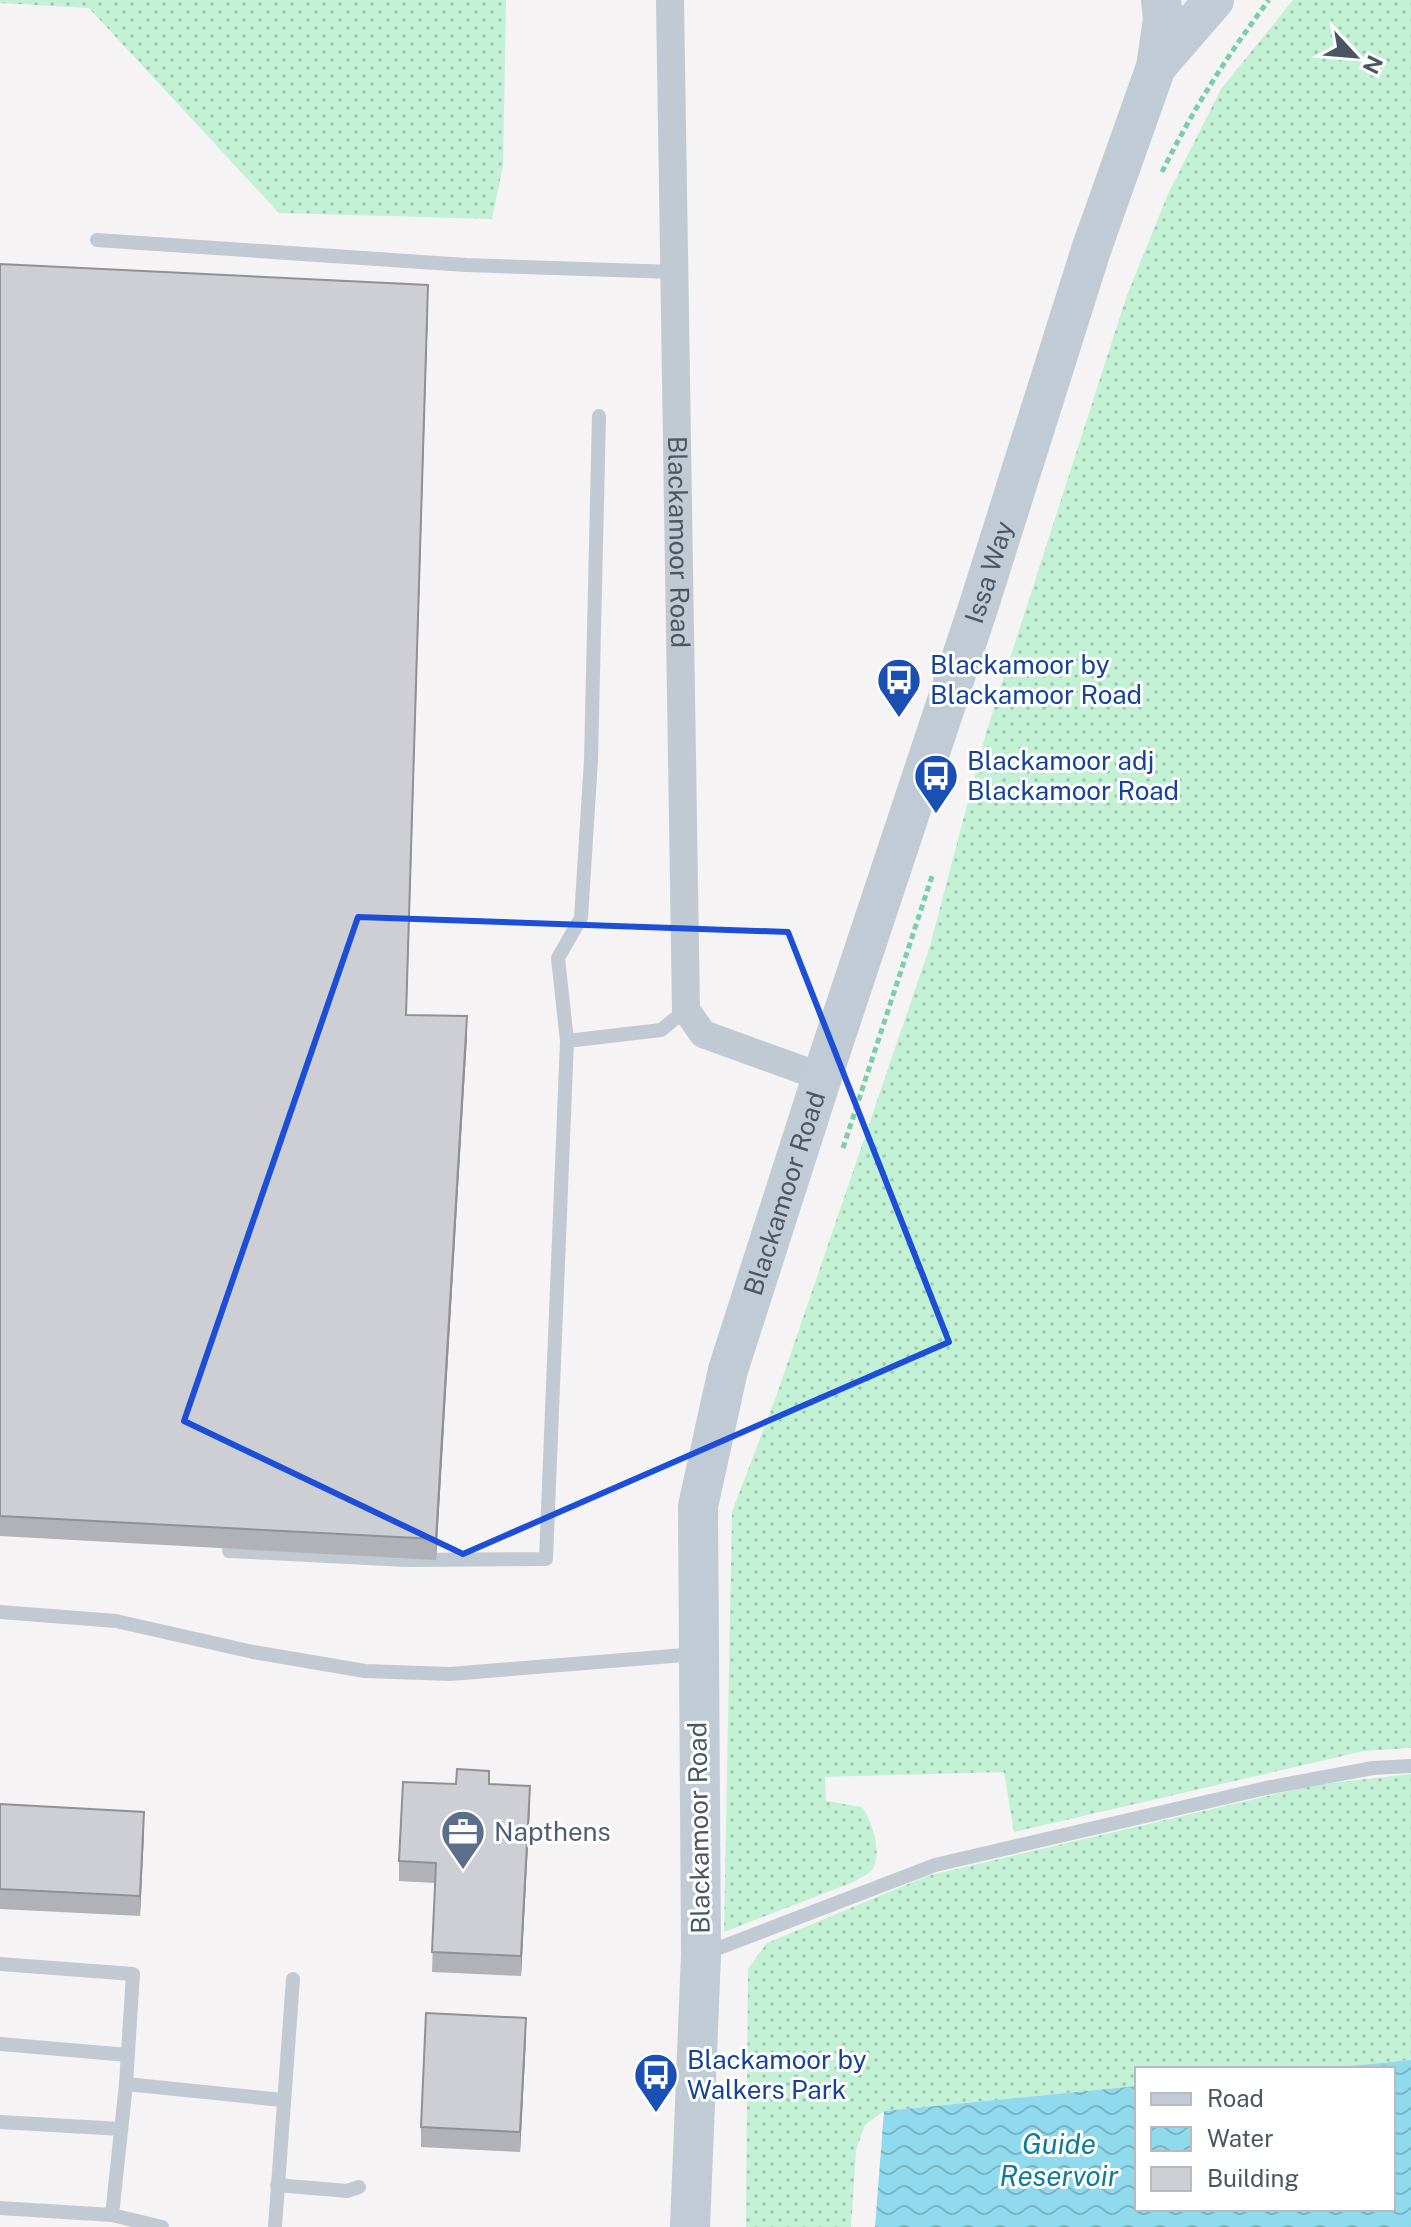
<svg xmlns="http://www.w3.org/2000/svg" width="1411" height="2227" font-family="'Public Sans',sans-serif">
<defs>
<pattern id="grass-dots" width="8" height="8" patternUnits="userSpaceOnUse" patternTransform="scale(2)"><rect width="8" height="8" fill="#c3f1d5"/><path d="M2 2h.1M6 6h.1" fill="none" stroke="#a0c6b0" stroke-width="1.8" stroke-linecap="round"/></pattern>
<pattern id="water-waves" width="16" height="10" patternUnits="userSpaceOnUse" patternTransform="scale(2)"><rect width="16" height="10" fill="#90daee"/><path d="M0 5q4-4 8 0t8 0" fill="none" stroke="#78b4c4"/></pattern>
</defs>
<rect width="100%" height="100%" fill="#f5f3f3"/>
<path fill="url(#grass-dots)" d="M0 0H506L503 165 492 219 279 213 89 8 0 3Z
M1293 0H1411V1748L1364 1751 1014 1832 1004 1772 825 1777 826 1801 862 1807C872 1820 883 1855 872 1870 868 1874 860 1878 856 1881L724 1932 732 1512 777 1394 930 946 986 733 1126 298 1168 194 1221 89Z
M1411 1774V2060L1320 2069H1137V2086L884 2111 865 2125 856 2150 851 2227H746L748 1969 767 1943 927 1876 1314 1785Z"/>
<path fill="url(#water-waves)" d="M1411 2060V2227H875L884 2111 1137 2086V2209H1393V2069H1320Z"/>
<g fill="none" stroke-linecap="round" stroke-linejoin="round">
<path stroke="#7ad0a6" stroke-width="5" stroke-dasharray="6 4" stroke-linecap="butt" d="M1162 172C1192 111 1228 54 1269 0
M843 1148 932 876"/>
<path stroke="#c1cad2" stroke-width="14" d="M97 240 466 265 674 272
M567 1041 558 958 581 918 591 760 599 416
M229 1551 407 1560 546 1559 567 1041 661 1030 686 1010
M0 1612 116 1621 253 1652 365 1671 450 1674 697 1654
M706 1953 935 1865 1266 1788 1373 1768 1411 1766
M0 1964 133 1974 126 2084 112 2215 0 2208
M0 2044 128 2055
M126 2084 282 2100
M0 2122 121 2129
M277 2185 347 2191 359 2187
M112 2215 162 2227
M275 2227 293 1979"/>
<path stroke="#c1cad2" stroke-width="28" id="s1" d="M670 0 686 1010 703 1034 822 1077"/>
<g stroke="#c1cbd6" stroke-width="40">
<path d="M1156 67 1214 0"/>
<path id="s2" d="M690 2227 701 1955 698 1506 728 1370 822 1077 978 608 1091 250 1156 67 1163 19 1161 0"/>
</g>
</g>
<path fill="#b0b2b7" d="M0 264 428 306 406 1015 467 1036 436 1560 0 1536Z
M456 1784H489L530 1806 521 1976 432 1972 435 1883 399 1881V1861Z
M0 1804 144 1832 140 1916 0 1909Z
M526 2038 520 2152 421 2147V2127Z"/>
<path fill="#909195" d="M428 285V306L406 1035V1015Z
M467 1016V1036L436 1560V1539Z
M530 1786V1806L521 1976V1956Z
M144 1812V1832L140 1916V1896Z
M526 2018V2038L520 2152V2132Z"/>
<path fill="#cdcfd5" stroke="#909195" stroke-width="2" d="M0 264 428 285 406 1015 467 1016 436 1539 0 1516Z
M457 1769 489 1771V1784L530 1786 521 1956 432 1952 436 1863 399 1861 403 1782 456 1784Z
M0 1804 144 1812 140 1896 0 1889Z
M426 2013 526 2018 520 2132 421 2127Z"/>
<path fill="none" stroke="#1d4ed8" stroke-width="6" stroke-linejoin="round" d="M358 917 788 932 949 1342 463 1554 184 1421Z"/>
<defs>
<g id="bus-pin" transform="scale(2.3)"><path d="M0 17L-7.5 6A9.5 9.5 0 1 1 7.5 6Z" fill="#1a4fb4" stroke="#fff"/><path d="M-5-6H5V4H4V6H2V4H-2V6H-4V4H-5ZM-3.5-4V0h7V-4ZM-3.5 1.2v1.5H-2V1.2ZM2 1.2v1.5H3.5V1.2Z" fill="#fff"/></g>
<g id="office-pin" transform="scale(2.3)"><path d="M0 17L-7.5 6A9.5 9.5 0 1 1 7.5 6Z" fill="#5c6f8a" stroke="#fff"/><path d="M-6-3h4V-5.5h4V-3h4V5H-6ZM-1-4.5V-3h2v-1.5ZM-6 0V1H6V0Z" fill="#fff"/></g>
</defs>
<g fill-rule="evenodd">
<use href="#bus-pin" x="899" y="680"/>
<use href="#bus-pin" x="936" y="776"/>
<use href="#office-pin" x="463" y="1832"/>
<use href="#bus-pin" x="656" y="2075"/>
</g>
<g text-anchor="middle" stroke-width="6" stroke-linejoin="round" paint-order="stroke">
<g font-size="26" fill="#4a5661" stroke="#fff">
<text dy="9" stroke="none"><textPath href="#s1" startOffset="542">Blackamoor Road</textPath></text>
<text dy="9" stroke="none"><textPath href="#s2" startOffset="1700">Issa Way</textPath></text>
<text dy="9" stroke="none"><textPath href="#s2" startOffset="1046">Blackamoor Road</textPath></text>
<text transform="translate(699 1828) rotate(-91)" y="9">Blackamoor Road</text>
</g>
<g font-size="26" fill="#164399" stroke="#fff" text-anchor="start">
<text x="930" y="674">Blackamoor by<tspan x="930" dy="30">Blackamoor Road</tspan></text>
<text x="967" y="770">Blackamoor adj<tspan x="967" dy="30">Blackamoor Road</tspan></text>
<text x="687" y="2069">Blackamoor by<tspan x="687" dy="30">Walkers Park</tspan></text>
</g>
<g font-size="26" fill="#4e5e75" stroke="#fff" text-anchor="start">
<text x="494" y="1841">Napthens</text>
</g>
<g font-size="28" font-style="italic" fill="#0c7c9b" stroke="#fff">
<text x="1059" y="2154">Guide<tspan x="1059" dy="32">Reservoir</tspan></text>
</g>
</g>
<rect x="1135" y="2067" width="260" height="144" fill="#ffffff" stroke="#b7bbc0" stroke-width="2"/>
<rect x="1151" y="2093" width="40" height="12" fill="#c1cbd6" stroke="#b7bbc0" stroke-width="2"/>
<text x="1207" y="2107" font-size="24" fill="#4a5661">Road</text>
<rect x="1151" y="2127" width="40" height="24" fill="url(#water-waves)" stroke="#b7bbc0" stroke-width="2"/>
<text x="1207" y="2147" font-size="24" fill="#4a5661">Water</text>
<rect x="1151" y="2167" width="40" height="24" fill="#cdcfd5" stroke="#b7bbc0" stroke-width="2"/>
<text x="1207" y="2187" font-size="24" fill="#4a5661">Building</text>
<g transform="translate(1355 56) rotate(116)" stroke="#ffffff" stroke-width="6" paint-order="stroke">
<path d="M0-6L14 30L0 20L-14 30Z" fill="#4a5661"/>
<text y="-12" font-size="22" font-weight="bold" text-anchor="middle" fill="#4a5661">N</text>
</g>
</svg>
